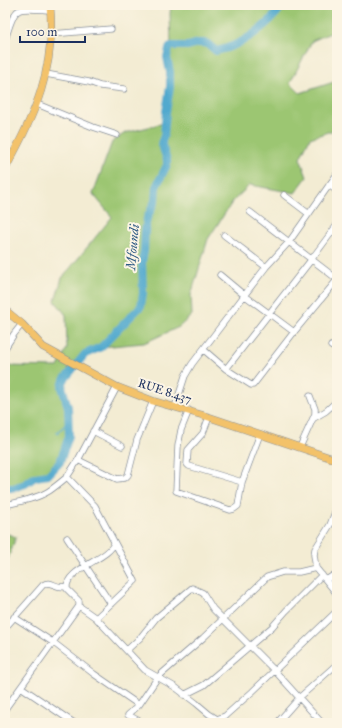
<svg xmlns="http://www.w3.org/2000/svg" width="342" height="728" font-family="'IM FELL Great Primer',serif">
<rect width="100%" height="100%" fill="#fcf5e5"/>
<filter id="ink" filterUnits="userSpaceOnUse"><feTurbulence type="fractalNoise" baseFrequency=".025" numOctaves="2"/><feDisplacementMap in="SourceGraphic" scale="8" xChannelSelector="R" yChannelSelector="G"/><feConvolveMatrix kernelMatrix="1 2 1 2 8 2 1 2 1" color-interpolation-filters="sRGB"/></filter>
<filter id="wash" filterUnits="userSpaceOnUse"><feTurbulence type="fractalNoise" baseFrequency=".012" numOctaves="4" result="noise"/><feDisplacementMap in="SourceGraphic" scale="16" xChannelSelector="R" yChannelSelector="G"/><feGaussianBlur stdDeviation="0.9" result="paint"/><feColorMatrix in="noise" values="0 0 0 0 0 0 0 0 0 0 0 0 0 0 0 0 0 1.4 0 .05"/><feComposite in="paint" operator="in"/></filter>
<g filter="url(#wash)">
<rect width="100%" height="100%" fill="#f3ecd3"/>
<path fill="#9cc672" stroke="#5c7a68" d="M171 5H337V32L335 31 312 41 290 83 300 93 337 81V127L334 130 310 138 300 158 307 177 295 193 250 185 233 201 208 239 191 295 192 315 179 327 144 343 101 347 85 354 64 380 62 387 68 407 69 436 60 462 48 475 35 477 25 484 13 488H5V368L6 366 58 367 67 348 66 315 55 301 62 278 112 217 93 194 112 142 125 133 164 123C166 106 171 90 170 73 170 63 165 54 171 46L170 14Z
M5 533 16 537 5 567Z"/>
<g fill="none" stroke-linecap="round" stroke-linejoin="round">
<path stroke="#51a9ce" stroke-width="1.5" d="M57 433 68 422"/>
<path stroke="#51a9ce" stroke-width="8" d="M5 488H13L25 484 35 477 48 475 60 462 69 436 68 407 62 387 64 380 85 354 101 347 141 306 143 293 142 261 144 252 145 231 147 218 155 201 156 187 167 165V160L162 145V141L164 136 166 112 170 87V72L167 57 169 49 171 46H188L198 43H203L208 44 216 51C242 46 268 26 283 5"/>
</g>
</g>
<g filter="url(#ink)">
<g fill="none" stroke-linecap="round" stroke-linejoin="round">
<g stroke="#878e98" stroke-width="7">
<path id="minor" d="M52 34 111 29
M5 40C7 34 12 14 18 11 23 7 43 10 50 10
M46 74 89 82 100 86 124 89
M37 104 93 127 117 135
M329 185 337 191
M284 195 309 214
M250 212 337 279
M224 235 266 267
M220 275 244 295 294 332
M331 346 337 349
M5 348 14 334 22 324
M204 350 226 369 251 385H253L294 332 337 280
M226 369 311 260 337 225
M117 387 78 460 67 477 95 506 135 581
M175 407 185 376 192 364 266 267 289 242 337 174
M189 410 181 430 178 446 176 491 230 510 234 509 238 506 242 482 260 434
M209 417 203 433 188 450 187 464 189 466 242 482
M314 418 326 411 337 401
M93 431 122 446
M300 447 315 414V409L310 396
M78 460 117 479 125 478 128 475 137 440 153 401
M5 505C19 502 36 499 49 491 55 487 61 482 67 477
M337 507 330 525 315 549 314 555 316 568 337 594
M67 538 111 604
M326 580 337 573
M79 606 96 618 145 670 175 687 196 703 209 714 217 719 225 716 252 692 337 611
M14 617 54 643 94 674 139 705
M96 618 133 583
M5 628 43 585C52 579 55 590 67 586
M127 650 140 638 156 618 192 588 203 593 213 609 275 671 322 723
M21 687 74 723
M184 695 204 685 272 627 286 611 322 575
M5 709 79 606V601L67 589C64 569 110 559 114 543
M143 723 128 715 139 705 158 677 203 638 267 577 283 572H299L316 568
M277 723 300 697 337 664
M334 723 337 720"/>
</g>
<g stroke="#878e98" stroke-width="8">
<path id="major" d="M5 169C35 115 56 68 50 5
M5 310 22 324 43 347 117 387 153 401 209 417 337 460"/>
</g>
<use href="#minor" stroke="#fff" stroke-width="5.5"/>
<use href="#major" stroke="#f3c26a" stroke-width="7"/>
</g>
</g>
<g text-anchor="middle" stroke-width="4" stroke-linejoin="round" paint-order="stroke">
<g font-size="12" fill="#1b2f5e" stroke="#fcf5e5">
<text transform="translate(165 391) rotate(18)" y="4">RUE 8.437</text>
</g>
<g font-size="13" font-style="italic" fill="#2e5a85" stroke="#fcf5e5">
<text transform="translate(132 247) rotate(-85)" y="5">Mfoundi</text>
</g>
</g>
<rect width="342" height="728" fill="none" stroke="#fcf5e5" stroke-width="20"/>
<path d="M20 36v6h65v-6" fill="none" stroke="#1b2f5e" stroke-width="2"/>
<text x="26" y="36" font-size="12" fill="#1b2f5e" stroke="#fcf5e5" stroke-width="3" paint-order="stroke">100 m</text>
</svg>
